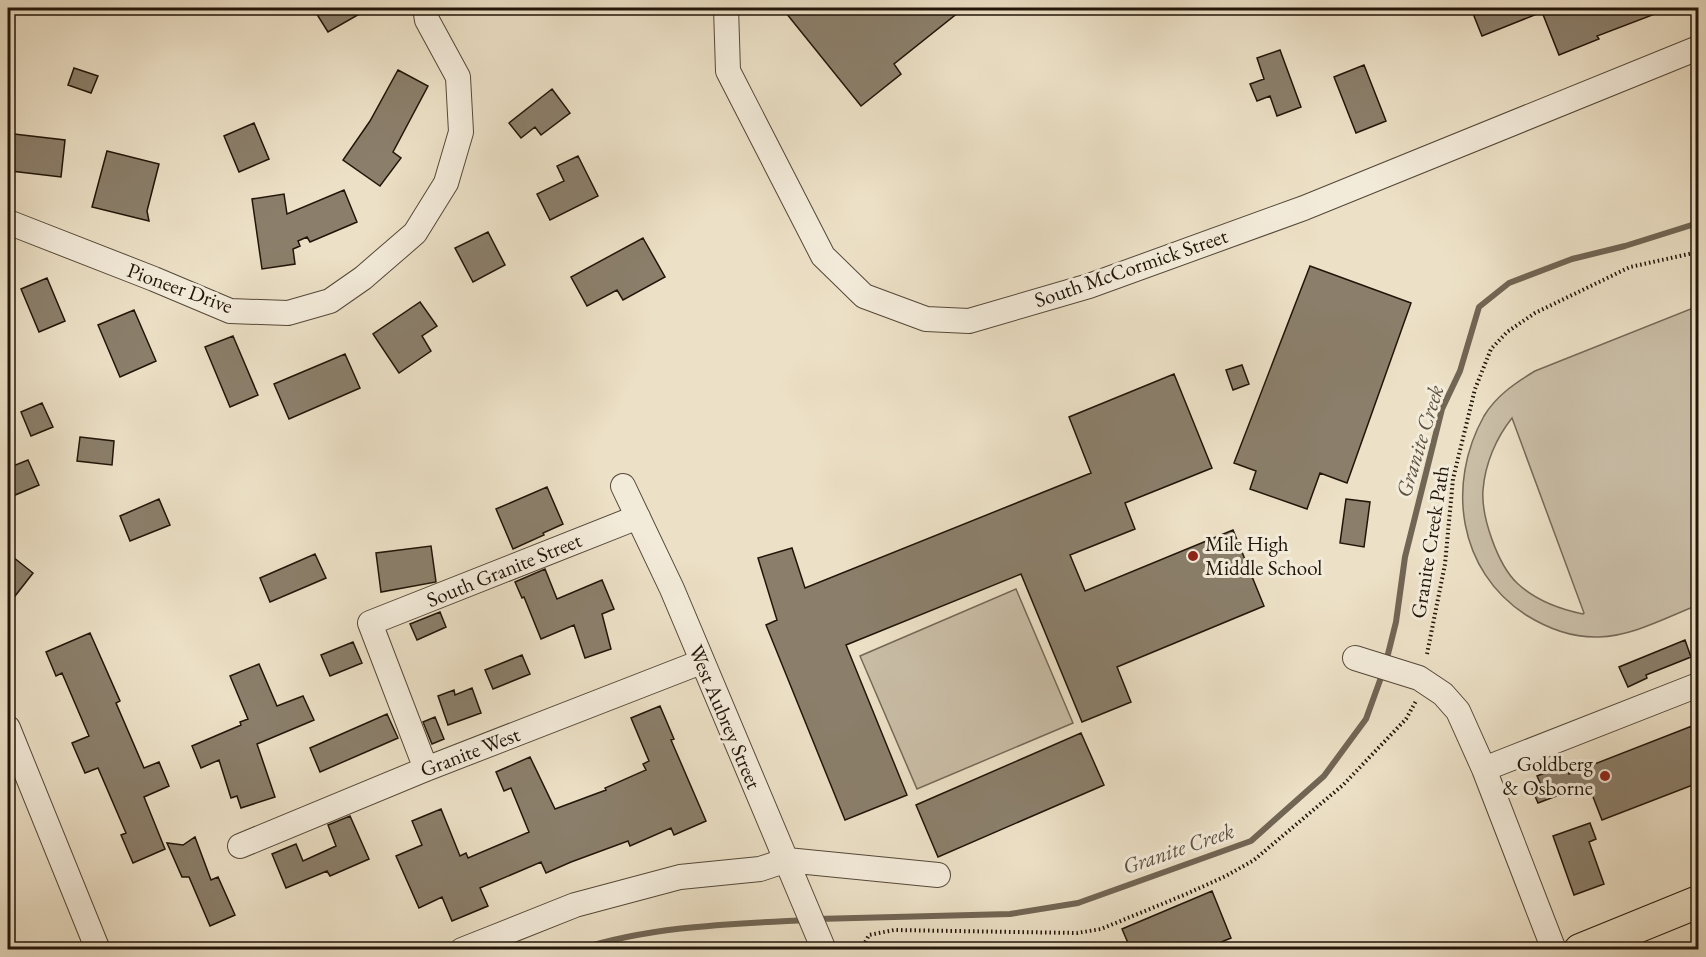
<svg xmlns="http://www.w3.org/2000/svg" width="1706" height="957" font-family="'EB Garamond',serif">
<rect width="100%" height="100%" fill="#ece0c6"/>
<filter id="stains"><feTurbulence type="fractalNoise" baseFrequency=".00333" numOctaves="4"/><feColorMatrix values="0 0 0 0 .2 0 0 0 0 .09 0 0 0 0 .02 0 0 0 .5 -.17"/></filter>
<radialGradient id="worn" r=".72"><stop offset=".6" stop-color="#630" stop-opacity="0"/><stop offset="1" stop-color="#630" stop-opacity=".3"/></radialGradient>
<path fill="#c9bda6" stroke="#756958" stroke-width="1.5" fill-rule="evenodd" d="M1698 306V605C1667 617 1633 636 1599 637 1573 638 1547 628 1526 615 1458 571 1446 484 1484 416 1496 396 1515 383 1535 371ZM1512 418 1584 613 1583 614C1559 609 1535 600 1517 583 1498 565 1481 517 1483 490 1485 464 1496 438 1512 418Z
M1016 589 1073 723 917 789 860 656Z"/>
<g fill="none" stroke-linecap="round" stroke-linejoin="round">
<path stroke="#716554" stroke-width="6" d="M1386 662 1396 622 1405 557 1442 409 1460 371 1479 307 1509 283 1572 259 1625 246 1698 223
M817 919 1010 914 1078 903 1251 841 1324 776 1366 719 1383 672
M577 950C651 926 730 924 807 920"/>
</g>
<path fill="#8b7f6b" stroke="#211509" stroke-width="1.5" d="M313 8H370L328 32Z
M782 8H964L894 64 901 74 861 106Z
M1483 8H1668V9L1597 36 1599 39 1559 55 1542 12 1482 36 1472 11Z
M1280 50 1301 107 1277 116 1270 96 1257 101 1250 84 1264 79 1257 58Z
M1364 65 1386 121 1356 133 1334 77Z
M74 68 98 76 91 93 68 85Z
M398 70 428 86 393 152 401 158 380 186 343 160 370 121Z
M552 89 570 113 541 135 535 127 521 138 509 123Z
M254 123 269 159 239 172 224 136Z
M14 134 65 140 61 177 11 171Z
M107 151 159 164 147 211 149 221 92 207Z
M578 156 598 196 550 220 537 194 564 181 557 166Z
M344 190 357 222 310 242 307 237 298 241 300 246 293 249 295 264 262 269 252 199 284 194 287 214Z
M488 232 505 265 473 282 455 248Z
M643 238 665 277 623 300 617 290 587 306 571 277Z
M1310 266 1411 303 1347 483 1320 473 1307 509 1250 489 1256 471 1234 463Z
M47 278 65 321 39 332 21 289Z
M420 302 437 326 422 336 431 351 399 373 373 334Z
M134 310 156 361 120 377 98 325Z
M233 336 258 395 230 407 205 347Z
M345 354 360 388 289 419 274 384Z
M1242 365 1249 384 1233 390 1226 370Z
M1174 374 1212 468 1125 503 1135 529 1070 555 1085 591 1233 530 1264 606 1117 667 1131 702 1082 722 1021 574 846 645 907 795 845 820 766 625 777 620 758 558 792 548 805 588 1091 473 1069 417Z
M42 403 53 427 31 436 21 412Z
M80 437 114 441 112 465 77 461Z
M28 460 39 485 8 498V468Z
M547 487 563 524 543 533 544 535 513 549 496 509Z
M159 499 170 525 130 541 120 516Z
M1346 499 1370 502 1364 547 1340 543Z
M431 546 436 582 381 592 376 553Z
M8 553 33 573 8 605Z
M315 554 326 578 270 602 260 578Z
M545 569 557 599 602 580 614 609 602 614 611 649 585 658 574 625 541 639 524 597 522 598 515 582Z
M440 612 446 627 417 640 410 624Z
M90 633 120 701 116 703 144 768 159 762 169 786 144 797 165 849 133 863 121 835 126 833 98 768 85 773 72 743 89 736 62 673 56 676 46 652Z
M1685 640 1691 657 1646 675 1647 678 1628 687 1619 667Z
M353 642 362 663 330 676 321 655Z
M522 655 530 674 493 689 485 670Z
M259 664 277 706 303 696 314 720 257 744 275 797 241 808 237 796 231 798 219 760 201 768 192 746 241 725 240 722 248 719 230 676Z
M472 688 481 713 448 725 438 696 454 690 455 695Z
M660 706 674 739 671 740 706 821 674 835 671 828 630 846 628 841 571 862 546 873 541 862 480 888 488 906 452 921 442 897 419 908 396 856 422 845 412 821 441 809 460 856 466 853 468 858 529 832 511 788 504 791 496 772 530 757 555 809 606 790 605 788 646 770 643 764 649 761 631 718Z
M387 714 398 738 320 772 310 748Z
M435 717 444 739 432 744 423 722Z
M1692 726 1698 742V783L1602 820 1588 784 1538 803 1532 789 1541 785 1537 776 1566 765 1569 774Z
M1081 733 1104 785 938 857 916 805Z
M350 816 369 859 330 876 327 871 286 888 272 854 296 844 303 861 336 846 328 825Z
M1590 823 1596 839 1589 842 1604 884 1574 895 1553 836Z
M195 837 211 880 218 877 235 915 210 926 189 877H182L167 843 183 845Z
M1212 891 1231 938 1202 950H1131L1122 929Z"/>
<g fill="none" stroke-linecap="round" stroke-linejoin="round">
<g stroke="#544838" stroke-width="26">
<path id="minor" d="M726 8 728 71 823 256 864 296 926 319 969 321 1089 286 1304 208 1698 48
M8 222 154 279 230 311 288 313 330 301 363 278 415 233 446 183 461 132 458 77 427 20 425 8
M623 486 672 589 824 950
M1355 658 1419 678 1443 694 1458 711 1484 769 1554 950
M8 728 98 950
M426 769 370 623 638 517
M1484 769 1698 685
M240 846 426 769 701 662
M462 950 575 905 680 877 760 869 787 860 938 875"/>
</g>
<g stroke="#211509" stroke-width="34">
<path id="major" d="M1580 950 1698 902"/>
</g>
<path stroke="#211509" stroke-width="4" stroke-dasharray="1.5 3" stroke-linecap="butt" d="M1427 654 1445 564 1453 479 1475 389 1491 349 1507 332 1535 313 1630 267 1698 252
M861 950 869 935 894 930 1077 933 1101 929 1184 895 1226 876 1254 860 1343 785 1406 719 1416 701"/>
<use href="#minor" stroke="#f3ebda" stroke-width="24"/>
<use href="#major" stroke="#ece0c6" stroke-width="32"/>
</g>
<g fill="#8f2418" stroke="#f3ebda" stroke-width="2">
<circle cx="1193" cy="556" r="6"/>
<circle cx="1605" cy="776" r="6"/>
</g>
<g text-anchor="middle" stroke-width="6" stroke-linejoin="round" paint-order="stroke">
<g font-size="21" fill="#211509" stroke="#f3ebda">
<text transform="translate(1131 268) rotate(-19)" y="7">South McCormick Street</text>
<text transform="translate(180 288) rotate(20)" y="7">Pioneer Drive</text>
<text transform="translate(1430 542) rotate(-81)" y="7">Granite Creek Path</text>
<text transform="translate(504 570) rotate(-22)" y="7">South Granite Street</text>
<text transform="translate(725 717) rotate(67)" y="7">West Aubrey Street</text>
<text transform="translate(470 752) rotate(-21)" y="7">Granite West</text>
</g>
<g font-size="21" fill="#211509" stroke="#f3ebda" text-anchor="start">
<text x="1205" y="551">Mile High<tspan x="1205" dy="24">Middle School</tspan></text>
<text x="1593" y="771" text-anchor="end">Goldberg<tspan x="1593" dy="24">&amp; Osborne</tspan></text>
</g>
<g font-size="22" font-style="italic" fill="#5d5141" stroke="#f3ebda">
<text transform="translate(1419 441) rotate(-73)" y="8">Granite Creek</text>
<text transform="translate(1178 848) rotate(-19)" y="8">Granite Creek</text>
</g>
</g>
<rect width="1706" height="957" fill="none" stroke="#ece0c6" stroke-width="30"/>
<rect x="9" y="9" width="1688" height="939" fill="none" stroke="#211509" stroke-width="3"/>
<rect x="15" y="15" width="1676" height="927" fill="none" stroke="#211509" stroke-width="1.5"/>
<rect width="100%" height="100%" filter="url(#stains)"/>
<rect width="100%" height="100%" fill="url(#worn)"/>
</svg>
